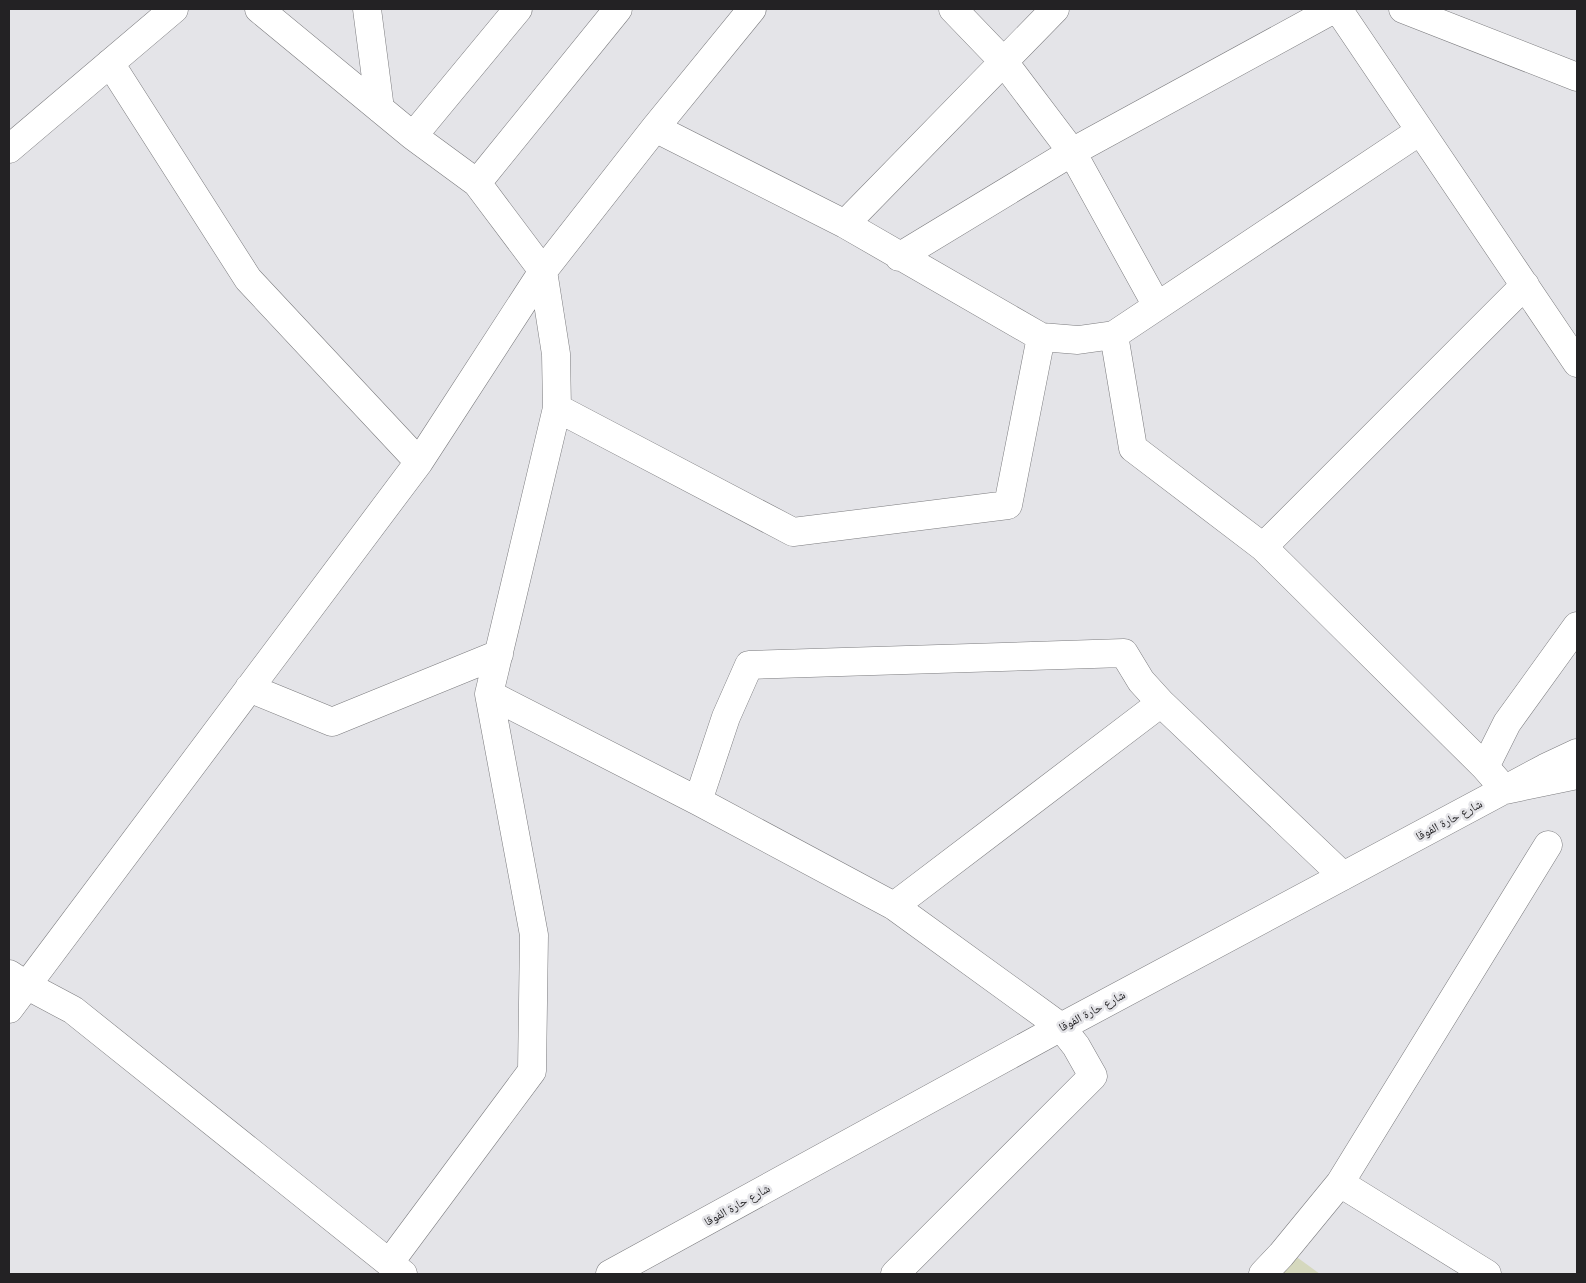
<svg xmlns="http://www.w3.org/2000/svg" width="1586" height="1283" font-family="'DM Sans','Noto Naskh Arabic',sans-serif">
<rect width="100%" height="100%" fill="#e4e4e8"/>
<path fill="#d5d8bd" d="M1297 1258H1298L1320 1274H1282Z"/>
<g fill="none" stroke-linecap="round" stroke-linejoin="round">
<g stroke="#7b7b7e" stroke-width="29">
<path id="street" d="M259 9 413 136 477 183 543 271 556 354 557 408 489 694 698 801 894 906 1061 1027 1076 1046 1093 1076 895 1274
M367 9 380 109
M953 9 1004 62 1072 152 1157 306
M1338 9 1577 363
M110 63 248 279 419 462
M655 128 845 224 1041 337 1078 340 1114 335 1420 131
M413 136 518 9
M9 149 174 9
M477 183 618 9
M845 224 1055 9
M899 257 1072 152 1334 9
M1114 335 1133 448 1263 547 1525 285
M557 408 793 532 1008 505 1041 337
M1263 547 1485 767 1505 790 1577 775
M249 688 332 722 499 654
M1485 767 1507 723 1577 626
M698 801 726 717 749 665 1124 653 1141 681 1161 703 1343 876
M894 906 1161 703
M9 974 26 985 73 1010 403 1274
M9 1009 419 462 543 271 655 128 752 9
M1340 1183 1487 1274
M390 1262 532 1071 534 935 489 694
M610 1274 1061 1027 1545 768 1577 753
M1263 1274 1281 1255 1340 1183 1548 845"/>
</g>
<g stroke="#7b7b7e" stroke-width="29">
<path id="secondary" d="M1403 9 1577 77"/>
</g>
<use href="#street" stroke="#fff" stroke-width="28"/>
<use href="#secondary" stroke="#fff" stroke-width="28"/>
</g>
<g text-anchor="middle" stroke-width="5" stroke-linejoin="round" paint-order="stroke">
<g font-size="12" fill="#232224" stroke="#e4e4e8">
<text transform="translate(1449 820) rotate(-28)" y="4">شارع حارة الفوقا</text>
<text transform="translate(1092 1011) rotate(-28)" y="4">شارع حارة الفوقا</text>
<text transform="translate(737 1205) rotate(-29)" y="4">شارع حارة الفوقا</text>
</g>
</g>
<rect width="1586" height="1283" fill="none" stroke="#232224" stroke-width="20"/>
</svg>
